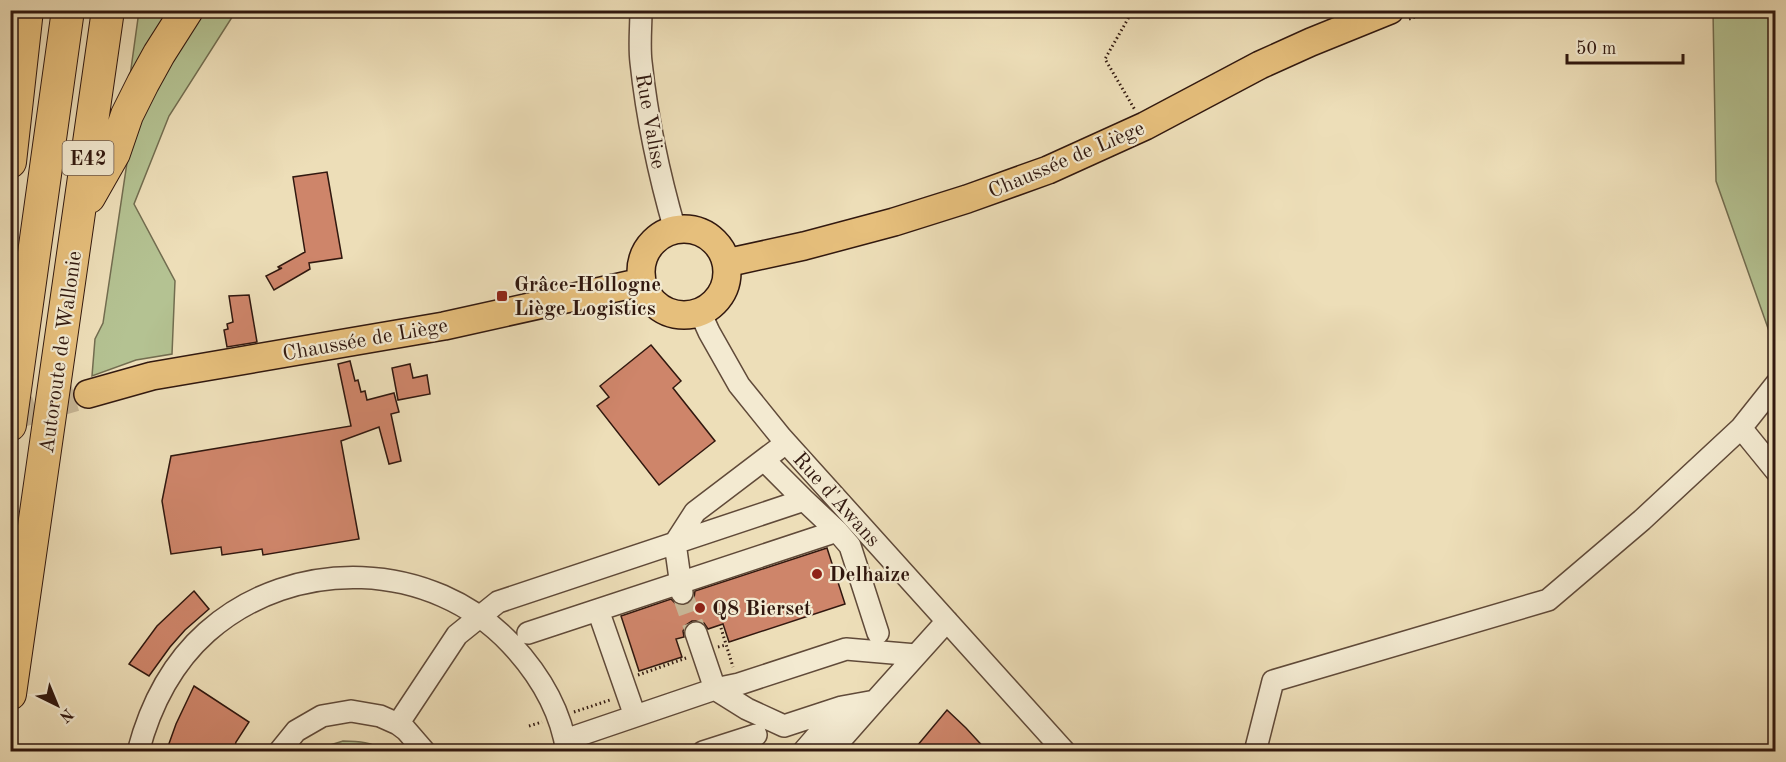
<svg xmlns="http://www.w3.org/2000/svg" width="1786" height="762" font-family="'Old Standard TT',serif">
<rect width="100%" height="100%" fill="#eddeb8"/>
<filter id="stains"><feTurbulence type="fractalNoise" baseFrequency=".00333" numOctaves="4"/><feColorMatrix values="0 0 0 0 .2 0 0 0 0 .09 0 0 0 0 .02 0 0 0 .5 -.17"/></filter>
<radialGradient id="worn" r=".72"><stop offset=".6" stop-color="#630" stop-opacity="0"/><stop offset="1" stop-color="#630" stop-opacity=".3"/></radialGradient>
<path fill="#b4c292" stroke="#726d50" stroke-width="1.5" d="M139 11H178L126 105Z
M205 11H236L169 116 134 204 175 281 172 354 136 360 92 376 95 339 103 323 128 156 147 105 197 20Z
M1713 11H1775V348L1716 181Z
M343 741C359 741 372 742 385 751H319L327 746Z"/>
<path fill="#ce856a" stroke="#31180f" stroke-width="1.5" d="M327 172 342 258 309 263 310 269 274 290 266 276 282 268H279L278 267 305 252 293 177Z
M249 295 257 342 227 347 224 330 228 329 227 324 233 322 229 296Z
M651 345 681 381 673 388 715 441 659 485 597 406 609 397 600 386Z
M350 361 355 381 358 380 361 392 365 391 367 400 394 393 399 412 391 414 401 461 389 464 379 427 341 441 359 539 263 555 262 549 222 555 221 547 171 554 162 501 171 456 351 426 338 364Z
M410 364 413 378 427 375 430 394 398 400 392 368Z
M827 548 845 604 729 642 723 624 708 629 704 623 699 621H692L686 625 683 631 684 637 676 639 682 657 639 671 621 616 671 599 677 605H684L690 603 694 598 695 591Z
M194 591 209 609 185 630 170 647 149 676 129 664 157 626Z
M194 686 249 722 236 742 233 752H166L176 724Z
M947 710 966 728 988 752H912Z"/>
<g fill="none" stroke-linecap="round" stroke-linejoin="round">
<path stroke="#c7b696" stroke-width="21" stroke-dasharray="21 10" stroke-linecap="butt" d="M682 593 696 633"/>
<path stroke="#c7b696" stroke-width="27" stroke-dasharray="27 14" stroke-linecap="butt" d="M10 417 88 394"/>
<g stroke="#604a39" stroke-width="24">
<path id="minor" d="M641 10C641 27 639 45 641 62 647 118 659 175 675 230
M700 312 709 332 739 385 781 437 1065 752
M1741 428 1776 471
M764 460 804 500
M682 593 675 543 695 512 786 443
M598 610 635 716
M528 633 837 531 850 546 878 633
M696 633 715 689 747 709 784 726 842 707 875 701 947 621
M398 724 457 635 498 602 804 500 837 531
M565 740 715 689 739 684 846 649 916 655
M138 752C150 706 171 664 207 632 294 555 432 560 511 644 539 674 561 711 567 752
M279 752 296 731 322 716 351 711 380 716 398 724 406 730 425 752
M703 752 756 735
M803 752 842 707
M830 752 875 701
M1255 752 1273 681 1548 600 1642 520 1741 428 1776 384"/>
</g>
<g stroke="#31180f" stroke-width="30">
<path id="major" d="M641 272a43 43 0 1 1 86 0a43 43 0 1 1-86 0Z
M726 263 804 246 894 222 967 199 1048 170 1145 126 1260 65 1311 42 1390 10
M88 394 152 376 444 326 642 282"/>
</g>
<g stroke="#31180f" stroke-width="34">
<path id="highway" d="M10 162 27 10
M89 197 114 153 127 115 143 83 159 54 187 10
M10 425 68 10
M10 694 108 10"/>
</g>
<path stroke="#31180f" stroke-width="3" stroke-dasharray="1.5 3" stroke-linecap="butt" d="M1133 10 1105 59 1135 110
M1409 19 1435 10
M721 628 733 667
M718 647 726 645
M638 675 686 658
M574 712 610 700
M529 726 542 722"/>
<use href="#minor" stroke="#f3ead1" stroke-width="21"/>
<use href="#major" stroke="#e6bf7c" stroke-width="27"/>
<use href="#highway" stroke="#e6bf7c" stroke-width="32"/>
</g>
<g fill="#8f2418" stroke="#f3ead1" stroke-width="2">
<rect x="496" y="290" width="12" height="12" rx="3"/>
<circle cx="817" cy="574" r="6"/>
<circle cx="700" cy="608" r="6"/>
</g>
<g text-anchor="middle" stroke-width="4.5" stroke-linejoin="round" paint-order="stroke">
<rect fill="#f3ead1" stroke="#6b5749" stroke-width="1.5" x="62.5" y="141" width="51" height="34" rx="4.5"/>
<g font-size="20" font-weight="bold" fill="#31180f">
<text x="88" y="165">E42</text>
</g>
<g font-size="21" fill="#31180f" stroke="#f3ead1">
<text transform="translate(651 121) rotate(80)" y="7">Rue Valise</text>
<text transform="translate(1066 159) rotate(-23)" y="7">Chaussée de Liège</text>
<text transform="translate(365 339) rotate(-10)" y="7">Chaussée de Liège</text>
<text transform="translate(60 352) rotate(-82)" y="7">Autoroute de Wallonie</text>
<text transform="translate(837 499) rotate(48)" y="7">Rue d'Awans</text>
</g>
<g font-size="21" font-weight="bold" fill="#31180f" stroke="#f3ead1" text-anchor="start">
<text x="514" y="291">Grâce-Hollogne<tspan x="514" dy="24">Liège Logistics</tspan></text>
<text x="829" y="581">Delhaize</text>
<text x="712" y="615">Q8 Bierset</text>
</g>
</g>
<rect width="1786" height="762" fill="none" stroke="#eddeb8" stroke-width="36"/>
<rect x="12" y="12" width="1762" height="738" fill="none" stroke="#31180f" stroke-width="3"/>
<rect x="18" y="18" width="1750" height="726" fill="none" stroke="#31180f" stroke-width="1.5"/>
<g transform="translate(57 705) rotate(137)" stroke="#f3ead1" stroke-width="4.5" paint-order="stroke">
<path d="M0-4.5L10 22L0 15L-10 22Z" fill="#31180f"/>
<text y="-9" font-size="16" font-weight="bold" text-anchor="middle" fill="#31180f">N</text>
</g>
<path d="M1567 54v9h116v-9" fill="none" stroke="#31180f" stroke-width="3"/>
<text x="1576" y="54" font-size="18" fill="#31180f" stroke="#f3ead1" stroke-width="4.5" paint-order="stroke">50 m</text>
<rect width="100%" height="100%" filter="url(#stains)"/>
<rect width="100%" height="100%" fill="url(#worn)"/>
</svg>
